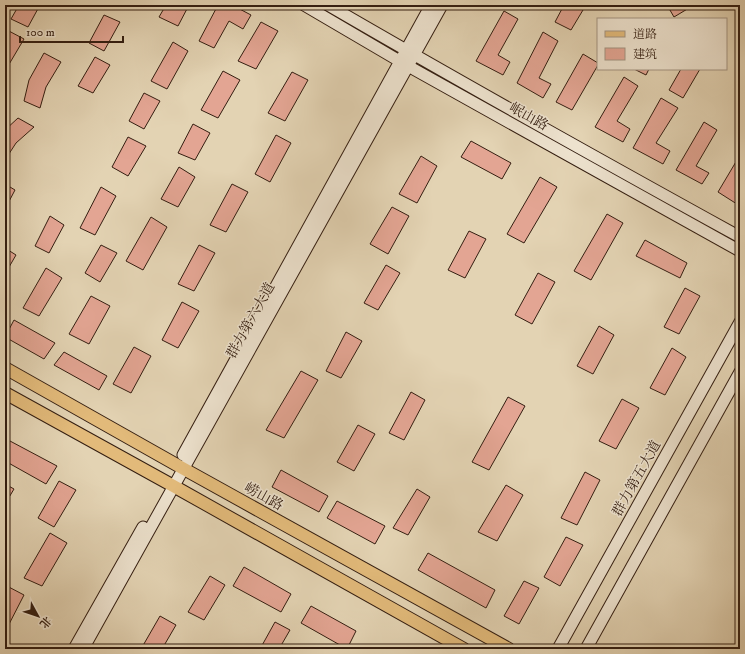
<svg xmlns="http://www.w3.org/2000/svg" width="745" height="654" font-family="'IM FELL DW Pica','Noto Serif SC',serif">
<rect width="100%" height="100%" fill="#e3d3b3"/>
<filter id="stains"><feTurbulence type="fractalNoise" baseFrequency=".005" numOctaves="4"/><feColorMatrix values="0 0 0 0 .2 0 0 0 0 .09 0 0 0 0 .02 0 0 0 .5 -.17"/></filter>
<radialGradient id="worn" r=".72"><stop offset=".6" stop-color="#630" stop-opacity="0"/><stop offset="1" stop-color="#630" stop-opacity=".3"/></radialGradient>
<path fill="#e3a593" stroke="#341e11" d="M19 5H40L28 27 11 19Z
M166 5H189L178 26 159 17Z
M218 5H232L251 15 243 29 229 21 214 48 199 41Z
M564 5H586L571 30 555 22Z
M667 5H694L674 17Z
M504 11 518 19 498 55 510 62 503 75 476 61Z
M104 15 120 22 104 51 89 43Z
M261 22 278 31 256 69 238 61Z
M7 30 24 39 8 66 5 76V34Z
M543 32 558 41 539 78 551 84 543 98 517 83Z
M173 42 188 51 167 89 151 81Z
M44 53 61 62 46 87 40 108 24 101 29 80Z
M583 54 598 63V65L572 110 556 102Z
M95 57 110 65 93 93 78 86Z
M634 69H649L646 75Z
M681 69H700L683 98 669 90Z
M223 71 240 80 218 118 201 110Z
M292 72 308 80 285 121 268 113Z
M624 77 638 86 617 121 630 129 623 142 595 127Z
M144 93 160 101 144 129 129 121Z
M661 98 678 108 656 143 670 151 663 164 633 148Z
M18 118 34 127 16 143 5 160V130Z
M704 122 717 130 696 166 709 173 702 184 676 170Z
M193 124 210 133 195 160 178 153Z
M276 135 291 143 270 182 255 174Z
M128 137 146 146 128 176 112 167Z
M471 141 511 163 502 179 461 157Z
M740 155V179L736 187 740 189V206L718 192Z
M421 156 437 166 417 203 399 194Z
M179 167 195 177 178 207 161 199Z
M540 177 557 187 524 243 507 234Z
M5 184 15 190 5 209Z
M232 184 248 192 226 232 210 225Z
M101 187 116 196 95 235 80 228Z
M392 207 409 216 388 254 370 244Z
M607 214 623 223 591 280 574 271Z
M50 216 64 225 49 253 35 246Z
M151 217 167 227 143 270 126 261Z
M469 231 486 239 465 278 448 270Z
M645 240 687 263 680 278 636 256Z
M101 245 117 253 100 282 85 273Z
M199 245 215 253 194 291 178 284Z
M5 248 16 255 5 274Z
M386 265 400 273 378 310 364 303Z
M46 268 62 278 39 316 23 308Z
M538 273 555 282 532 324 515 315Z
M685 288 700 296 679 334 664 327Z
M91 296 110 306 89 344 69 334Z
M182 302 199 311 178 348 162 340Z
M14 320 55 343 44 359 5 337Z
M599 326 614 335 593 374 577 366Z
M346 332 362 341 341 378 326 371Z
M134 347 151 356 131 393 113 384Z
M672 348 686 357 665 395 650 388Z
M64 352 107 376 99 390 54 365Z
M301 371 318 380 284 438 266 430Z
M411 392 425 400 404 440 389 433Z
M508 397 525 406 489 470 472 462Z
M622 399 639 408 616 449 599 441Z
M358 425 375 434 354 471 337 462Z
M10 441 57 466 46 484 5 461V448Z
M281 470 328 496 319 512 272 487Z
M585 472 600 480 577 525 561 518Z
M59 481 76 490 54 527 38 518Z
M5 484 14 489 5 504Z
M506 485 523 495 497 541 478 532Z
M417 489 430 497 408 535 393 528Z
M337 501 385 526 375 544 327 518Z
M50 533 67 543 42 586 24 578Z
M566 537 583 545 560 586 544 577Z
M428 553 495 590 486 608 418 570Z
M244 567 291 594 281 612 233 586Z
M210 576 225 585 204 620 188 612Z
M524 581 539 588 519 624 504 616Z
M5 585 24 595 5 632Z
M311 606 356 631 347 649 301 623Z
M160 616 176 625 162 649H141Z
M275 622 290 630 279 649H260Z"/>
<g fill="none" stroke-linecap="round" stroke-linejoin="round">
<g stroke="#341e11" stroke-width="13">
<path id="secondary" d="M304 5 408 66 740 251
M328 5C464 84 602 161 740 237
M183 455 431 5
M74 649 143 527
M83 649 442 5
M558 649 740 322
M586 649 740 372"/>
</g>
<g stroke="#341e11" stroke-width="14">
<path id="primary" d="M5 368 184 469 509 649
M5 393 168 483 464 649"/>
</g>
<use href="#secondary" stroke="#ede2ce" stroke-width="11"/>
<use href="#primary" stroke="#e2ba7a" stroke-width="12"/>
</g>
<g text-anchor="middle" stroke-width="3" stroke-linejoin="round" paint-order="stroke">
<g font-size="14" fill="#341e11" stroke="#ede2ce">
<text transform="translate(529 116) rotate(29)" y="5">岷山路</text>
<text transform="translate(250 320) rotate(-61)" y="5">群力第六大道</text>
<text transform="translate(636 478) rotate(-61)" y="5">群力第五大道</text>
<text transform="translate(264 496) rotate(29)" y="5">崂山路</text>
</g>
</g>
<rect width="745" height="654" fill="none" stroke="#e3d3b3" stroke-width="20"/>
<rect x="6" y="6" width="733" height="642" fill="none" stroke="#341e11" stroke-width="2"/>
<rect x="10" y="10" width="725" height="634" fill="none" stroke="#341e11"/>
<rect x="597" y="18" width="130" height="52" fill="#ede2ce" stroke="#a39482"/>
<rect x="605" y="31" width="20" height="6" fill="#e2ba7a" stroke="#a39482"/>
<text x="633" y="38" font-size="12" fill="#341e11">道路</text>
<rect x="605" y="48" width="20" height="12" fill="#e3a593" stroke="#a39482"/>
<text x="633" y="58" font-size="12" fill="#341e11">建筑</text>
<g transform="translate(38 616) rotate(130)" stroke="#ede2ce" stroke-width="3" paint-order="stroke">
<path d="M0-3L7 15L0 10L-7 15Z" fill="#341e11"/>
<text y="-6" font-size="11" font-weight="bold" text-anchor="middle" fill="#341e11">北</text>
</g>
<path d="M20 36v6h103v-6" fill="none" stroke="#341e11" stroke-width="2"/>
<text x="26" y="36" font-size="12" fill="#341e11" stroke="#ede2ce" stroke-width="3" paint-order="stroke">100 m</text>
<rect width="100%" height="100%" filter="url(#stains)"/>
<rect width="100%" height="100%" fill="url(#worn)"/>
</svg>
